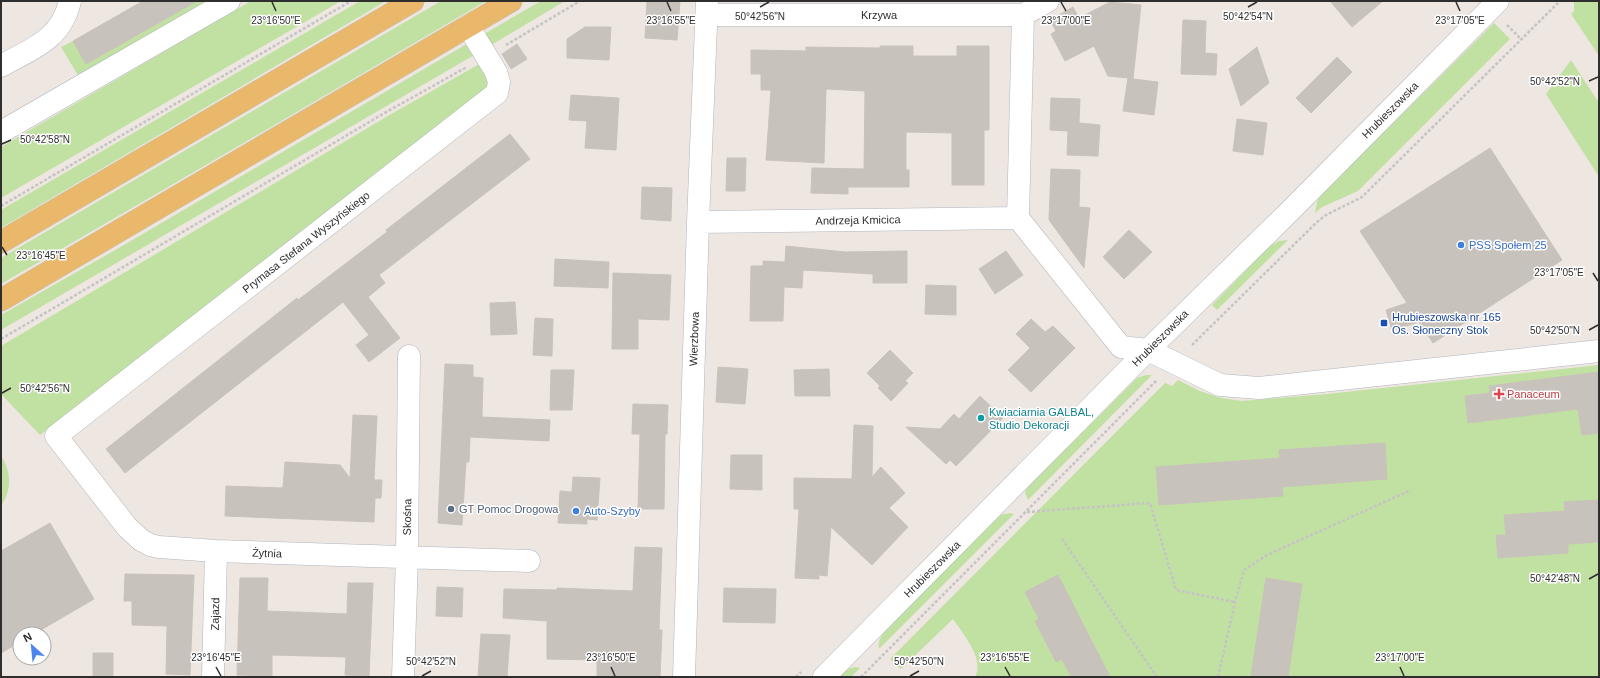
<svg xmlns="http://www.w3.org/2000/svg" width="1600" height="678" font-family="Helvetica,sans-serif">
<rect width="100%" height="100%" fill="#eee6e1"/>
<path fill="#c1e1a2" d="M197 1H210L79 77 61 47 73 41 86 64Z
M251 1H341L1 198V147Z
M360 1H386L1 228V210Z
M441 1H486C325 96 163 190 1 284V258Z
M541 1H565L488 47 484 34Z
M1574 1H1599V56L1571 14 1574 11Z
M1494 23 1510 39 1358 191 1322 207 1315 213 1317 202 1320 196Z
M465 45 470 48 476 54 1 330V315L117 249Z
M1571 60 1599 103V177L1546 94Z
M481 63 490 82 484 94 40 435 1 394V346L386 117Z
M1288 240 1217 310 1212 305 1270 246 1279 241Z
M1599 365V677H975C985 659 963 634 953 619L901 669 890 659 1165 383 1172 386 1178 380 1200 391 1221 398 1242 401 1327 394Z
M1146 375H1152L1028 500 1025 492 1028 487 1137 378Z
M1 456C11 470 12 490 2 504L1 502Z
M1010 513 1014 514 879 649C877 641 882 635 887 629L997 517 1000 515Z
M856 667 860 668 851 677H838L850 668Z"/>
<path fill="#c7c2bc" stroke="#cac2bb" d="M143 1H197L86 64 73 41Z
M647 1H680L677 40 645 38Z
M1330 1H1383L1352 27Z
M1110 2 1141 5 1133 79 1158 82 1154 115 1123 111 1128 78 1108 76 1094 46 1065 61 1051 34 1056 31 1050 20 1073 7 1079 18Z
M1183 20 1206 21 1205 53 1217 54 1216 75 1181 74Z
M585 27H611L609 60 567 58V39Z
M517 44 527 59 511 69 502 54Z
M880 46H913V56H957V46H989V130H984V185H952V133L906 132V170H909V187H848V194L811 193 812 168 864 169 865 91 826 89 824 163 766 160 771 90H761V74H751V50L806 51V47L880 48Z
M1257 47 1269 83 1241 106 1229 69Z
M1337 57 1352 72 1311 113 1296 98Z
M571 95 619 98 616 150 585 148 587 121 569 120Z
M1051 98 1080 99 1079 123 1100 125 1098 156 1067 155 1068 131 1050 130Z
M1237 119 1267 123 1263 155 1233 151Z
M510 134 530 159 379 275 385 283 368 297 400 338 369 362 356 345 369 335 343 302 125 473 106 449 297 298 298 300 387 232 386 230Z
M1490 148 1562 260 1433 343 1419 322 1392 330 1386 310 1407 303 1360 231Z
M727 158H746L745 191H726Z
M1051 169 1080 170 1079 207 1090 208 1084 268 1049 220Z
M642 187 672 188 671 221 641 219Z
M1129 230 1152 252 1124 279 1103 257Z
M786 246 845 252 907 251V283H873V274L803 270 802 288 784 287 783 321H750L751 266H763V261L785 262Z
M1006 251 1023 275 995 294 979 269Z
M555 259 609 262 608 288 554 286Z
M613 273 671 275 669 320 638 319V349H612Z
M926 285 956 286V315L925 314Z
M515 302 517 334 491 335 490 303Z
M535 318 553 319 552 356 533 355Z
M1031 319 1045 332 1053 326 1075 348 1031 392 1008 370 1030 348 1016 334Z
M890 350 913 373 905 381 908 383 891 401 878 388 880 386 867 373Z
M445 364 473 365V377L483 378 482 417 550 420 549 441 470 437 469 462H466L462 525 438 523Z
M718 367 748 369 745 404 716 402Z
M829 369 830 396H795L794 370Z
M551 370H574L572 410H550Z
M1599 372V433L1582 435 1578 409 1468 423 1465 396 1490 393 1489 386Z
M980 396 1003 418 956 466 950 460 946 464 906 427 940 429 954 414 959 419Z
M633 404 668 405 667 434H665L664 509H638L640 434H632Z
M353 415 377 416 374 480H382L381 498H375L374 522 225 516 226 486 283 488 285 462 340 465 350 478Z
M854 425 873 426 872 477 881 467 905 493 889 508 908 527 872 565 831 527 827 576 819 575V579L795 578 799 509H794V478L852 479Z
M1385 443 1387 479 1282 487 1283 496 1159 505 1156 467 1280 458 1279 450Z
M731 455H762V490L730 489Z
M573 477 600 478 597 520 587 519V524L558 523 560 491 572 492Z
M1599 500V542L1568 544V553L1498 558 1496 535H1506L1504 515 1565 511 1564 502Z
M50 523 94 599 34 634H20V642L1 653V551Z
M635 547 662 548 659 630H662L660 677H597V660L547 659V621L503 618 504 589 557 590V588L633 591Z
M125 574 194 575 190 675 166 674 167 626 132 625V601H124Z
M1058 575 1110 677H1071L1062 659 1056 662 1035 621 1039 619 1025 592Z
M240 578H268L267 611 347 614 348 583H373L369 676 345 675 346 657 272 655V676L237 675Z
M1266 578 1302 584 1288 677H1251Z
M437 587 463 588 462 617 436 616Z
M724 588 776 589 775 623 723 622Z
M481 634 510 635 507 677H478Z
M93 653H113V677H93Z"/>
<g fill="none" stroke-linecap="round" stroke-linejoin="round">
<g stroke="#b1b5bd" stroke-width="23">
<path id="minor" d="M707 15H1023L1048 1
M1023 15 1018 218 1121 347 1148 350 1220 385 1259 388 1599 351
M468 26 496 72 499 82 497 93 56 436 127 527 141 540 150 545 159 547 216 551 529 561
M1 66C33 48 61 40 70 1
M1 132 229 1
M698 222 1018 218
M213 677 216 551
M403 677 407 557 409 356
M684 677 698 222 707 1
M824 677 1148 350 1291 210 1498 1"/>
</g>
<g stroke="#c4c4c4" stroke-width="23">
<path id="major" d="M1 242 413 1
M1 300 511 1"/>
</g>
<path stroke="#c4c4c4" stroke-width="2.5" stroke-dasharray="3 2" stroke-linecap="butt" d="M1507 25 1521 39
M506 45 580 1
M1 206 351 1
M1 339 388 111 467 67
M1192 345 1317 222 1326 215 1362 197 1560 1
M1027 512 1150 503 1176 590 1235 602
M1062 539 1157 677
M796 677 801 672
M861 677 1157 380
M1218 677 1235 602 1244 570 1267 555 1411 490"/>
<use href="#minor" stroke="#fff" stroke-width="22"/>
<use href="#major" stroke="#e9b86b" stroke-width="22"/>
</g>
<path fill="none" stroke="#2e2e2e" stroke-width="1.5" d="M272 2 276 11M667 2 671 11M1061 2 1066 11M1456 2 1460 11M760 7 769 2M1248 7 1257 2M1589 81 1598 77M2 144 11 140M2 247 7 255M1593 273 1598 281M1589 330 1598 325M2 393 11 388M1589 579 1598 574M216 667 221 676M611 667 615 676M1005 667 1010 676M1400 667 1404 676M422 676 431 671M910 676 919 671"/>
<g fill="#3f7fe0" stroke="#fff" stroke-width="1.5">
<circle cx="1461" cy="245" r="4"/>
<circle cx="576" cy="511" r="4"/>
</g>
<rect fill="#1a4fb4" stroke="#fff" stroke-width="1.5" x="1380" y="319" width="8" height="8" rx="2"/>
<path fill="#e0444e" stroke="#fff" stroke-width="1.5" d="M1497 388h4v4h4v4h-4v4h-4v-4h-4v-4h4z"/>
<circle fill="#0f9aa8" stroke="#fff" stroke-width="1.5" cx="981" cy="418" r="4"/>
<circle fill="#5c6f8a" stroke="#fff" stroke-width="1.5" cx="451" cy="509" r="4"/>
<g text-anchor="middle" stroke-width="3" stroke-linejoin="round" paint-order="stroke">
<g font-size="11" fill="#2e2e2e" stroke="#fff">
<text x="879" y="19">Krzywa</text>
<text transform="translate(1390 110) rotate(-45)" y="4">Hrubieszowska</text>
<text transform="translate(858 220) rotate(-1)" y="4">Andrzeja Kmicica</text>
<text transform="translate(306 242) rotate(-38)" y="4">Prymasa Stefana Wyszyńskiego</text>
<text transform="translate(1160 338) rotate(-45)" y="4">Hrubieszowska</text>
<text transform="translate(694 339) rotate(-88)" y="4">Wierzbowa</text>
<text transform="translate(407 517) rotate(-89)" y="4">Skośna</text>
<text transform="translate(267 553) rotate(2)" y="4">Żytnia</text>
<text transform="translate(932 569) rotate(-45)" y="4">Hrubieszowska</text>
<text transform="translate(215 614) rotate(-89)" y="4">Zajazd</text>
</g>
<g font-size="11" fill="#366cbe" stroke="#fff" text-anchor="start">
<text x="1469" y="249">PSS Społem 25</text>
<text x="584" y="515">Auto-Szyby</text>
</g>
<g font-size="11" fill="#164399" stroke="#fff" text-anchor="start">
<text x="1392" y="321">Hrubieszowska nr 165<tspan x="1392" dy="13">Os. Słoneczny Stok</tspan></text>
</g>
<g font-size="11" fill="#be3a42" stroke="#fff" text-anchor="start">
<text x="1507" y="398">Panaceum</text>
</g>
<g font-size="11" fill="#0d838f" stroke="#fff" text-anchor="start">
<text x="989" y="416">Kwiaciarnia GALBAL,<tspan x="989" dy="13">Studio Dekoracji</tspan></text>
</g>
<g font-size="11" fill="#4e5e75" stroke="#fff" text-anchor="start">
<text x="459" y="513">GT Pomoc Drogowa</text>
</g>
</g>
<g font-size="10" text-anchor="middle" fill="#2e2e2e" stroke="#fff" stroke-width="3" stroke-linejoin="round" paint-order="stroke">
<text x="760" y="20">50°42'56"N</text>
<text x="1248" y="20">50°42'54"N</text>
<text x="276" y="24">23°16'50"E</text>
<text x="671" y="24">23°16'55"E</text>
<text x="1066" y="24">23°17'00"E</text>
<text x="1460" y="24">23°17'05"E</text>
<text x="1555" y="85">50°42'52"N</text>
<text x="45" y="143">50°42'58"N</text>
<text x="41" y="259">23°16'45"E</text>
<text x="1559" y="276">23°17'05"E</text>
<text x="1555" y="334">50°42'50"N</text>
<text x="45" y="392">50°42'56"N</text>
<text x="1555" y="582">50°42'48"N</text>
<text x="216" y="661">23°16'45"E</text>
<text x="611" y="661">23°16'50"E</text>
<text x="1005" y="661">23°16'55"E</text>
<text x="1400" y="661">23°17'00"E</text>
<text x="431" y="665">50°42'52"N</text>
<text x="919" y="665">50°42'50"N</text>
</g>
<rect width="1600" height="678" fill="none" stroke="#2e2e2e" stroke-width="4"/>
<g transform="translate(32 646) rotate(333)"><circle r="19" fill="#ffffff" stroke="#ababab"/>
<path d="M0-3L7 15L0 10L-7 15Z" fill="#4c84f0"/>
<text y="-6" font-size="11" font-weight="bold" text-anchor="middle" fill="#2e2e2e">N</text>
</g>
</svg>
